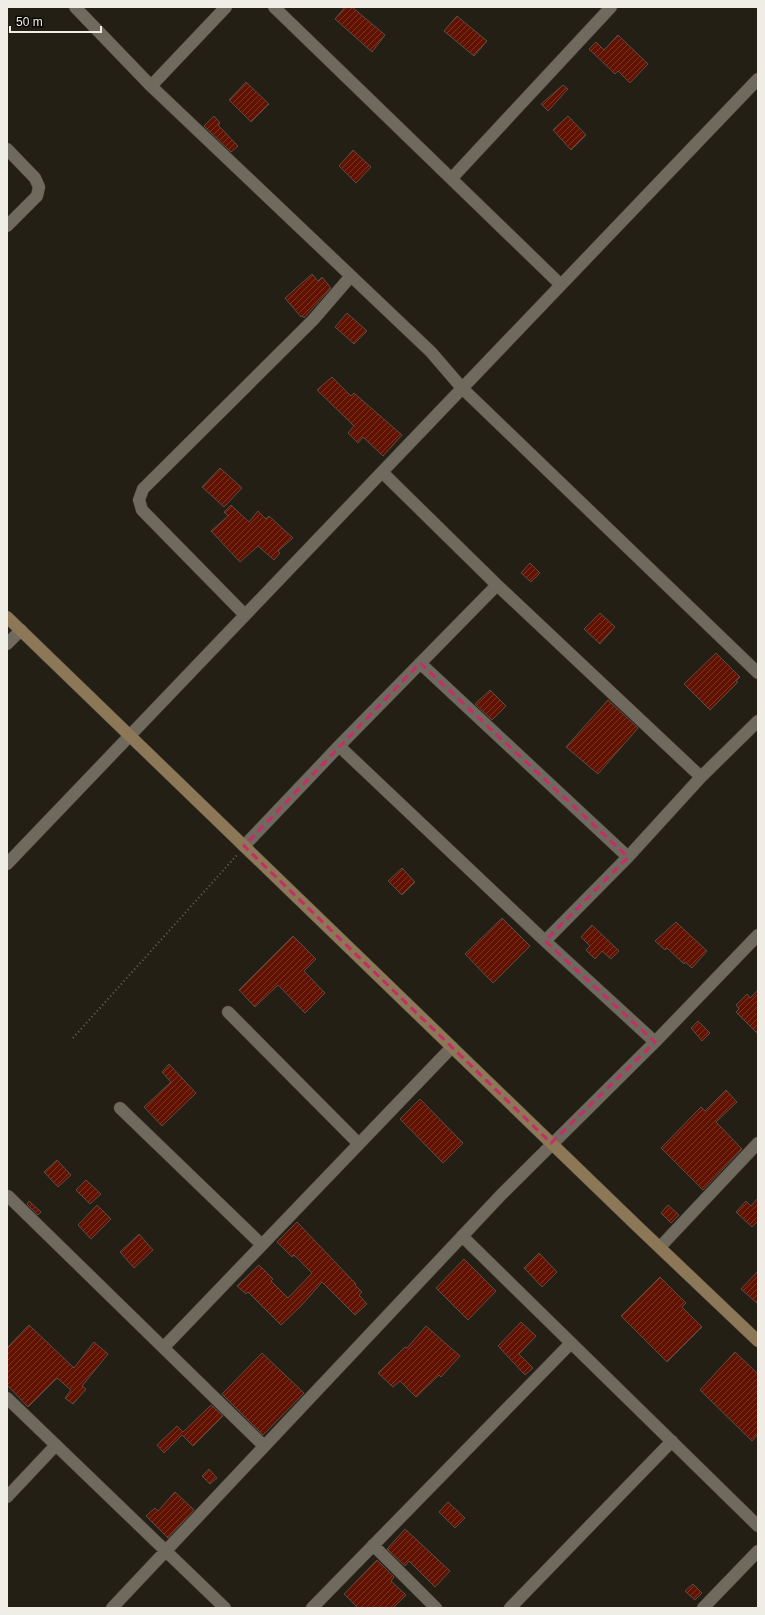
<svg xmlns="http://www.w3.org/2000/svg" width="765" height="1615" font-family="Arial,sans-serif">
<defs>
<pattern id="building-hatch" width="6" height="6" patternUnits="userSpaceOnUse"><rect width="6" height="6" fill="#621200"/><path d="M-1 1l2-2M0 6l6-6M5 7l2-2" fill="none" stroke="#793525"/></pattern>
</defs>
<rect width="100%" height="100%" fill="#241f15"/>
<path fill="url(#building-hatch)" stroke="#594c48" d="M345 7H352L385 35 372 52 335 19Z
M457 16 487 41 474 56 444 31Z
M618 35 648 64 630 83 618 71 615 74 589 49 596 42 604 50Z
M246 82 269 104 251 122 229 100Z
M563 85 568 89 548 111 541 104Z
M214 116 220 123 218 125 238 146 231 152 204 126Z
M568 116 586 135 571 150 553 130Z
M353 150 371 167 356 183 339 166Z
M312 274 318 281 322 277 331 288 304 318 302 316 301 317 285 298Z
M347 313 367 331 354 344 335 327Z
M332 377 351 396 354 393 402 435 383 456 363 437 358 443 348 433 354 426 317 390Z
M220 468 242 488 224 507 202 487Z
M231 505 249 522 258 511 266 519 269 516 293 538 278 551 280 553 274 560 258 546 240 562 211 531 228 516 224 512Z
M530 563 540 573 531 582 521 573Z
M600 613 615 627 600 644 584 629Z
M716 653 740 677 736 681 738 682 710 710 684 684Z
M490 690 506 706 492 720 475 704Z
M608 700 638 728 598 774 566 747Z
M402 868 415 882 402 895 388 881Z
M502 918 530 946 493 983 465 954Z
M676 922 707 951 692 968 685 962 684 964 667 948 665 950 655 941Z
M592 925 619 951 611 959 602 951 595 959 586 950 590 946 581 937Z
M293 936 316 959 304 971 325 993 305 1013 278 985 255 1007 239 990Z
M758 990V1034L736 1012 739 1009 736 1005 747 994 750 998Z
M698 1021 710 1033 702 1041 691 1028Z
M169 1064 196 1093 162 1126 144 1107 171 1082 162 1072Z
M726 1090 737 1102 716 1122 742 1149 703 1190 661 1148 701 1107 705 1111Z
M420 1099 463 1143 443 1163 400 1119Z
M57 1160 71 1175 58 1187 44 1172Z
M86 1180 101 1194 90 1204 76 1190Z
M758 1198V1221L752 1227 736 1212 746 1201 751 1206Z
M29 1201 41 1212 38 1215 27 1204Z
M97 1205 111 1219 91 1239 78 1225Z
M668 1205 679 1215 671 1223 661 1213Z
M297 1222 356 1284 355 1285 362 1292 359 1295 367 1304 355 1315 322 1282 301 1306 281 1325 248 1292 246 1294 237 1286 259 1265 273 1279 271 1281 288 1298 312 1273 294 1255 292 1257 277 1242Z
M139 1234 153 1250 134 1268 120 1252Z
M539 1253 557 1272 542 1287 524 1268Z
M464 1259 496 1291 468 1320 436 1288Z
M758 1271V1304L741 1289Z
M660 1277 686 1303 682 1307 702 1327 667 1362 621 1316Z
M521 1322 536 1336 519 1354 533 1368 525 1375 498 1346Z
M29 1325 74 1368 94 1342 108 1354 82 1386 86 1389 73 1404 65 1398 71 1390 57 1378 28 1407 7 1385V1348Z
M426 1326 460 1356 441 1377 439 1375 416 1397 400 1381 393 1387 378 1373 405 1347 407 1348Z
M735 1352 758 1374V1434L752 1441 700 1390Z
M262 1353 304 1393 263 1435 222 1394Z
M211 1405 223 1416 193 1446 182 1435 164 1453 157 1445 177 1426 183 1432Z
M209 1469 217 1478 210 1484 202 1476Z
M175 1492 194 1510 168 1538 146 1516 155 1508 158 1511Z
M448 1502 465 1518 455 1528 439 1512Z
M405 1529 450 1571 435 1587 409 1561 405 1566 387 1549Z
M377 1560 394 1577 391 1581 406 1595 393 1608H358L344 1594Z
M693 1584 702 1593 695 1600 685 1591Z"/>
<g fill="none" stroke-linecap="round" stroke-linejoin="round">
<g stroke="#3f3a35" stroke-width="13">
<path id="street" d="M75 7 151 86 431 352 462 388 758 673
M274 7 561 285
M151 86 226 7
M7 149 35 178 39 187 37 196 7 226
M452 178 611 7
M382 472 497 585 701 777
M245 615 142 510 139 500 143 489 313 320 351 276
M7 644 21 630
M420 663 628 857
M339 746 545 941 655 1042
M244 846 339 746 497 585
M7 864 758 79
M545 941 628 857 701 777 758 721
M228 1012 359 1144
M120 1108 262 1245
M8 1196 264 1446
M462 1236 758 1526
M660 1247 758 1143
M164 1347 452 1047
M7 1398 225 1608
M7 1497 56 1445
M373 1545 436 1608
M112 1608 501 1195 655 1042 758 935
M312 1608 571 1343
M510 1608 672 1441
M703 1608 758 1551"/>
</g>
<g stroke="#3f3a35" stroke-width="13">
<path id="secondary" d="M7 617 637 1226 758 1341"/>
</g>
<path stroke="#69655c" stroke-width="2" stroke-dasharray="1 3" stroke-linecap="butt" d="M73 1038 237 855"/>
<use href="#street" stroke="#70695e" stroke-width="12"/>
<use href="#secondary" stroke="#8c7757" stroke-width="12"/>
</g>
<path fill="none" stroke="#c72d69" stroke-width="3" stroke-dasharray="8 5" stroke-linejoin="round" d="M420 663 628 857 545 941 655 1042 551 1143 244 846Z"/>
<rect width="765" height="1615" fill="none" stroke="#f0ede6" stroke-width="16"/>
<path d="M10 26v6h91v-6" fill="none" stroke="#f0ede6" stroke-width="2"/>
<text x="16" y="26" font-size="12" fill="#f0ede6" stroke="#0b0905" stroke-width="3" paint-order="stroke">50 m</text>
</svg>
